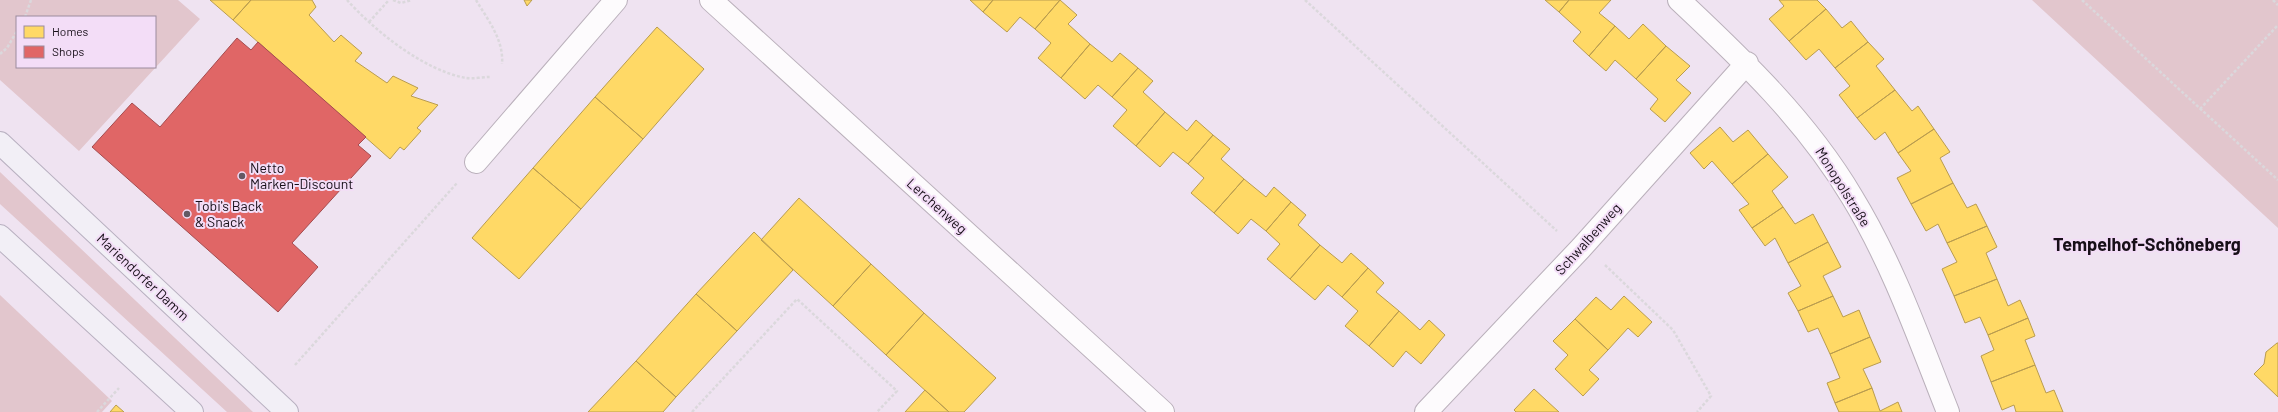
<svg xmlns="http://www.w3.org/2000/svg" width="2278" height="412" font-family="Barlow,sans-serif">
<rect width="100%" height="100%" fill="#efe3f1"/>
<path fill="#e2c6cd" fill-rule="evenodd" d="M0 0H178L200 19 79 151 0 80ZM17 17H155V67H17Z
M2032 0H2278V228Z
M0 172 253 412H227L0 204Z
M0 295 112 401 102 412H0Z"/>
<path fill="#ffd966" stroke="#b99c4f" d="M210 0H251L233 20Z
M251 0H312L316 7 309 15 334 42 341 35 362 53 355 61 387 83 393 76 418 88 411 96 438 105 417 128 421 131 404 150 400 147 390 159 233 20Z
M524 0H532L527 6Z
M970 0H993L983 12Z
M993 0H1060L1035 29 1020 17 1007 32 983 12Z
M1060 0 1077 15 1068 24 1090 44 1061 78 1038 58 1051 43 1035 29Z
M1545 0H1569L1559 12Z
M1569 0H1611L1599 13 1615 26 1589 56 1573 41 1581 32 1559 12Z
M1779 0H1817L1826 9 1789 41 1769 19 1784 6Z
M1826 9 1842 28 1851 21 1868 42 1835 68 1819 49 1806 60 1789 41Z
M1643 24 1666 46 1636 79 1615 60 1606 71 1589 56 1615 26 1629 39Z
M657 27 704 69 643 139 595 97Z
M1868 42 1884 59 1876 66 1895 90 1857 118 1839 95 1850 86 1835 68Z
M1090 44 1112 62 1120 53 1138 68 1112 97 1098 85 1085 99 1061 78Z
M1666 46 1690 66 1676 80 1691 93 1665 122 1650 109 1658 99 1636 79Z
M1138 68 1153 81 1143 92 1165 112 1136 146 1113 126 1127 110 1112 97Z
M1895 90 1912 111 1918 106 1934 129 1898 153 1885 132 1875 140 1857 118Z
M595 97 643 139 581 209 533 168Z
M1165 112 1187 131 1196 120 1213 135 1188 164 1173 152 1160 167 1136 146Z
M1720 127 1733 142 1748 130 1768 154 1732 184 1712 161 1704 169 1690 153Z
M1934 129 1950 152 1940 158 1953 183 1911 204 1897 178 1911 171 1898 153Z
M1213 135 1230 149 1221 159 1244 179 1214 213 1191 193 1204 178 1188 164Z
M1768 154 1788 177 1772 191 1783 207 1752 228 1739 210 1749 204 1732 184Z
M533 168 581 209 519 279 472 238Z
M1244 179 1266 197 1274 187 1291 202 1266 231 1251 219 1238 234 1214 213Z
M1953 183 1967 208 1976 204 1987 226 1947 243 1938 224 1926 231 1911 204Z
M799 198 871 264 833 306 761 240Z
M1291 202 1306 215 1298 225 1320 245 1290 279 1267 259 1280 244 1266 231Z
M1783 207 1795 224 1813 214 1828 242 1788 263 1775 238 1765 246 1752 228Z
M1987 226 1997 247 1986 253 1997 279 1954 296 1942 269 1957 262 1947 243Z
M754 232 793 270 737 331 696 294Z
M1828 242 1841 267 1823 276 1833 296 1798 311 1788 293 1801 286 1788 263Z
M1320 245 1342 263 1351 253 1368 268 1342 297 1328 285 1315 300 1290 279Z
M871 264 924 313 886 355 833 306Z
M1368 268 1384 283 1376 292 1399 311 1369 346 1345 326 1358 311 1342 297Z
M1997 279 2008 306 2020 300 2028 318 1988 335 1980 317 1965 323 1954 296Z
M696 294 737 331 676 397 636 361Z
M1624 296 1652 322 1638 337 1628 328 1608 350 1575 319 1596 297 1611 310Z
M1833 296 1843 317 1859 310 1870 337 1830 354 1818 328 1808 332 1798 311Z
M1399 311 1420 330 1429 320 1445 335 1421 364 1406 351 1393 367 1369 346Z
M924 313 996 378 964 412H949L886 355Z
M2028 318 2035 336 2025 340 2035 365 1991 382 1981 356 1994 350 1988 335Z
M1575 319 1608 350 1589 370 1599 379 1583 396 1555 369 1568 355 1553 341Z
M1870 337 1881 362 1863 369 1872 388 1835 403 1827 383 1840 378 1830 354Z
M2277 343H2278V397L2254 374 2264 364 2266 352Z
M636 361 676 397 663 412H588Z
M2035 365 2046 393 2054 390 2063 412H2016L2014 405 2002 410 1991 382Z
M1872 388 1880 411 1898 402 1902 412H1839L1835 403Z
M1534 389 1559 412H1516L1514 410Z
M925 390 949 412H905Z
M116 405 124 412H110Z"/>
<path fill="#e06666" stroke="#a44c4f" d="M237 38 251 50 258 42 366 137 358 145 371 156 292 243 318 267 278 312 92 147 132 103 160 127Z"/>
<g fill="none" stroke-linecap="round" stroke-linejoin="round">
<g stroke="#bab0bb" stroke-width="24">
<path id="minor" d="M711 0 1163 412
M1679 0C1743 60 1807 121 1852 197 1893 264 1919 339 1948 412
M476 162 616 0
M1426 412 1581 248 1747 63"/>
</g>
<g stroke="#b8b0c0" stroke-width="24">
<path id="major" d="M0 143 287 412
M0 236 192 412"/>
</g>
<path stroke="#dbd8dc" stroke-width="2.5" stroke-dasharray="3 2" stroke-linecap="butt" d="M347 0C375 31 423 70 466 78 473 79 483 77 490 77
M393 0 401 3 412 0
M476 0C488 20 504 40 502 64
M1305 0 1557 231
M2082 0 2278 180
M2273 0 2278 5
M25 17 31 0
M369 22 389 0
M0 54 7 48 17 31
M2200 109 2278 25
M1605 265 1673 330 1711 396 1697 412
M295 365 457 183
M97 412 119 388
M692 412 797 299 897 391 877 412"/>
<use href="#minor" stroke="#fdfbfd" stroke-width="22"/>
<use href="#major" stroke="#f2eff6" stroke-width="22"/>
</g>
<g fill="#635964" stroke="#f3ddf7" stroke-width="1.5">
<circle cx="242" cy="176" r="4"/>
<circle cx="187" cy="214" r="4"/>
</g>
<g text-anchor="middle" stroke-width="4" stroke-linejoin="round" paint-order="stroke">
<g font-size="14" fill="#170f18" stroke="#f3ddf7" text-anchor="start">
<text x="250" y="173">Netto<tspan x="250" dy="16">Marken-Discount</tspan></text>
<text x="195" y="211">Tobi's Back<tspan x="195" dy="16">&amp; Snack</tspan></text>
</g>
<g font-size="14" fill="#170f18" stroke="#f3ddf7">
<text transform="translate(1843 187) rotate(58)" y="5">Monopolstraße</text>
<text transform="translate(937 206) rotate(42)" y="5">Lerchenweg</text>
<text transform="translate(1588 239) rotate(-48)" y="5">Schwalbenweg</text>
<text transform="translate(143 277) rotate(43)" y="5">Mariendorfer Damm</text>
</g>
<g font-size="18" font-weight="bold" fill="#170f18" stroke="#f3ddf7">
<text x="2147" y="251">Tempelhof-Schöneberg</text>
</g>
</g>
<rect x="16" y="16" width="140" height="52" fill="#f3ddf7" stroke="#9b8b9e"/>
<rect x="24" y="26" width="20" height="12" fill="#ffd966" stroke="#9b8b9e"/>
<text x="52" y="36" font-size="12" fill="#170f18">Homes</text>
<rect x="24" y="46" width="20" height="12" fill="#e06666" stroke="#9b8b9e"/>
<text x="52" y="56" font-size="12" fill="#170f18">Shops</text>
</svg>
